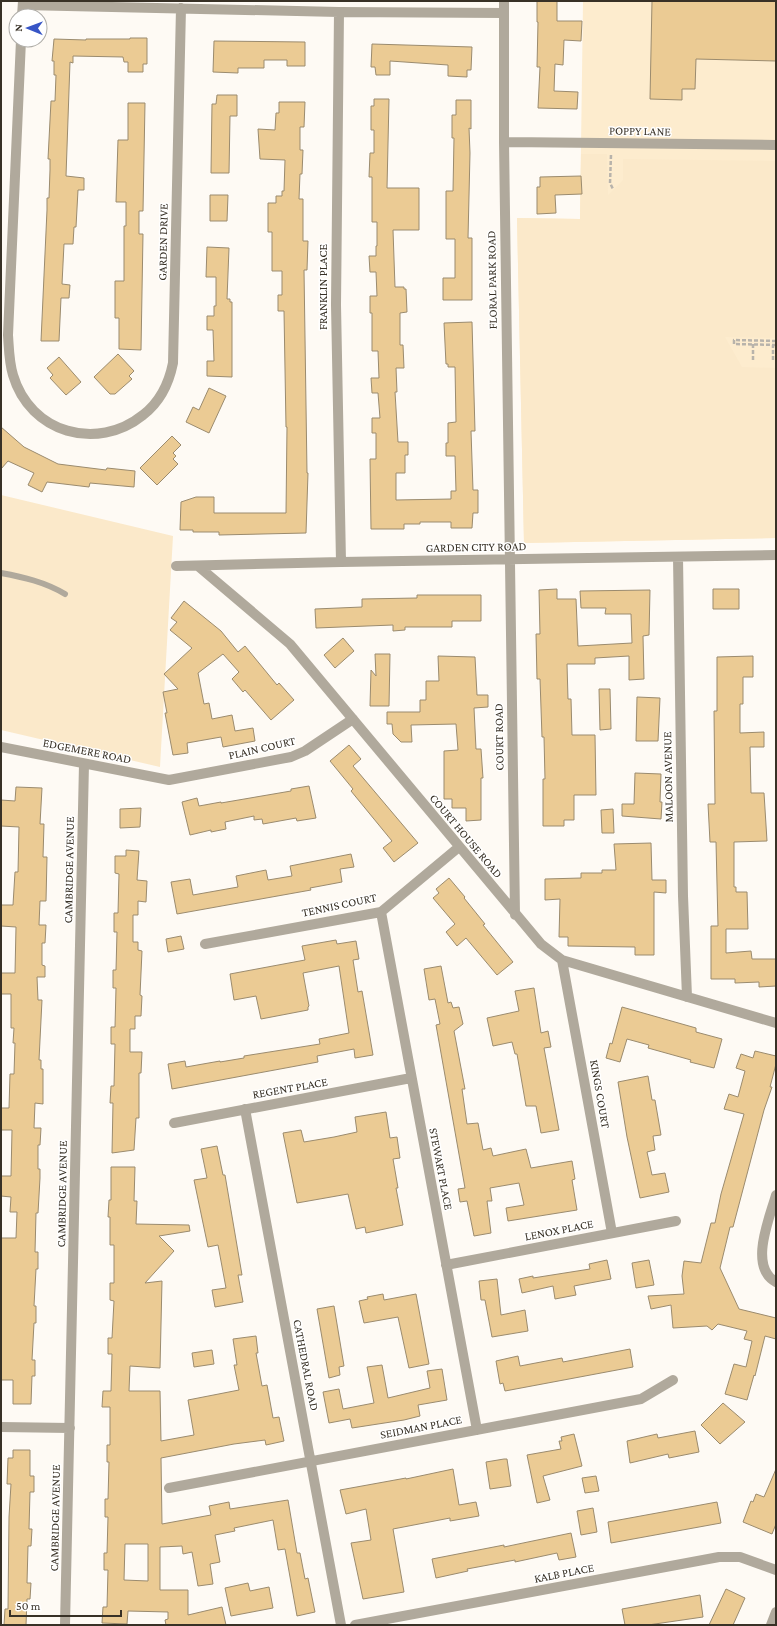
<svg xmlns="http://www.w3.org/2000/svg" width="777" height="1626" font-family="'Crimson Pro',serif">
<rect width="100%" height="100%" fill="#fefaf4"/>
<path fill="#fdecce" d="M583 1H776V538L524 543 517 218 580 219Z"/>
<path fill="#fbe9ca" d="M581 154H607L608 195 623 180V159L776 161V338L725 337 742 367 776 368V538L524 543 517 218 580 219Z
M1 495 173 536 160 767 1 730Z"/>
<path fill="#ebcb94" stroke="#9b8b6e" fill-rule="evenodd" d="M537 1H557V21H582L581 41 564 40 563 65 555 64 554 91 578 92 577 109 538 108 540 67H537L538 22H537Z
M652 1H776V61L696 59 695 89H682V100L650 99Z
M130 38H147V64H143V72H128V62H124L123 57 73 56V63L70 62 66 176 84 178V190H78L76 227H74L73 244H64L62 284 70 285 69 298H61L59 341H41L47 210V198H49L50 170V159H48L51 101H55L56 75H54V61H52L54 39 86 40V39H130Z
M214 41 305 42V66H287V60H264V68H238V73L213 72Z
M372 44 472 47 471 70H467V77L448 76V65L390 61V75H376L375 67H371Z
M217 95H237V116H230L229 173H211L212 104H216Z
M374 99H389L387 188H419V230H393L395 287H404V289H406L407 312 400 313V345H403L404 368H396L397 392H395L398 442H408V455H405V473H396V500L451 499V491H456L455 456H446V443H448V423L456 422 455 367H448V364H446L444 323 472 322 475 431H471L473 490H478V513H473L472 528H451V522H420V524H404V529H371L370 459H376V433H372V418H380L378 393H372L371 378H379L378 351H372V313H370V296H377L376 272H370L369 256H376V246H377V222H372V177H369L370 153H374V130H371V106H374Z
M456 100H471V129L469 128 470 153 468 238H472V300H443V278H455V239H446V191H453L454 138H452V115H456Z
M279 102H305L304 127H300V150H303L302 174H300L299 199H303V241H308L307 270H304L307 473H308L306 533 219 535V532H193V530H180L181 502 196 497H214V513H286L287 427H286L284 311H278V295H282V271H272V232H268V203H276V196H282V191H284L285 160 260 159 258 129 275 130 276 113H279Z
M128 103H145L143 211H139V234H143L141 350 119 349V318H115V281H124V226H126V202H116L118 140H128Z
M581 176 582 194 555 195 556 213 537 214V187H540V177Z
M210 195H228L227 221H210Z
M207 247 229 248 227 299H230V302H232V377L207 376V361H214L213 330H207V316H214V306H216V277H206Z
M118 354 134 371 129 376 132 379 115 394H110L94 377Z
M59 357 81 382 66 395 50 378 53 375 47 368Z
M209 388 226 396 209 433 186 422 193 407 199 410Z
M1 427 24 447 58 464 106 470 107 468 135 471 134 487 90 483 89 487 47 482 42 492 28 485 34 473 8 461 1 469Z
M172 436 181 445 173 453 176 456 173 459 178 464 157 485 140 468Z
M557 589V599H576L578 646 632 643 631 614H605L606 608H581L580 591 650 590 649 635 643 636 644 679 629 680V656L595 658V664H567L568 699H571L572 735H595L596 795H574V820H564V826H543V779H545L544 737H542L540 679H537L536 634H540L539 590Z
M713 589H739V609H713Z
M417 595H481V621H452V627H405V630L393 631V625L316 628 315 609 362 607V599L417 598Z
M184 601 221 631 238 652 245 646 277 685 279 683 294 700 271 720 245 690 243 692 232 679 239 672 223 654 198 673 204 704 209 703 212 719 232 715 235 731 253 728 255 741 223 747 221 737 187 743 188 753 173 755 165 713H167L163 692 178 689 164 674 192 648 170 630 177 622 171 618Z
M343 638 354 651 335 668 324 655Z
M375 654H390L389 706H370L371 670 376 676Z
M438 656 475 657 477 695H488V707L474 708 476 749H481L483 778H481V820L466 821V808H452V799H444V751L458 750 456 724 411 725 412 742H401L393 734 392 724H387V712H420V700H426V681H439Z
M753 656V677H743V704H740V733L764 732V747H750L751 793H764L767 841 734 842V887H736V892H747L748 929H726V953L751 951 752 959H776V986L759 987V982L735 983V979H711V926H718L716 842H710L708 804H715L714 711H717V657Z
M599 689H610L611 729 600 730Z
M637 697 660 698 658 741H636Z
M349 745 361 759 353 766 418 843 394 862 383 848 392 841 351 791 353 789 330 761Z
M635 773 661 774 660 802H662L661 819 622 816V804H634Z
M309 786 316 818 297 821 296 818 263 824 262 819 254 820V816L225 822 226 829 211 832V830L190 835 182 802 197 798 199 806 221 802V803L291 791V789Z
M16 787 42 788 40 824H44L43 857H47L46 901H40L39 925H46L45 943H42V965L45 966V977H37L38 1000H42L39 1060H41V1069H43V1104L35 1103 34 1128H41L40 1145H38V1169H40V1178L38 1213H36L35 1252H38V1269H36L34 1306H36V1323H34L32 1360H35V1376H32L31 1404H13V1380H1V1238H16L17 1212H10L11 1197 1 1196V1176H11L12 1130H1V1108H9L10 1074H14L15 1043H13L14 1028H11V994H1V973H15L16 927 1 926V905H13L15 872H18L19 827 1 826V800L15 801Z
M141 808 140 827 120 828V809Z
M613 809 614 833H602L601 810Z
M651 843 652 880H666V893L654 892V955H635V947L568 946V937H559L560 899 545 900V879L581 878V873H602V870H616L614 844Z
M126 850 139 851 137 880 147 881 146 902 138 901V915H133V942H138V950L142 951 140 995 142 996 141 1016H135V1029H130V1052H142L141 1073H139V1118H136L134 1150 112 1153 113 1103H110L111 1086H114L115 1044H111V1027H115L116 988H113V970H116L117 932H114V913H118L119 874 115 873V856H126Z
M351 854 354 867 340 869 342 882 310 888 311 890 177 914 171 882 190 879 193 895 238 887 236 876 266 870 268 880 292 876 290 866Z
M449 878 465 897 464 898 485 924 483 925 513 962 497 975 466 938 457 946 446 932 455 924 433 898 439 893 436 889Z
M181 936 184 949 168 952 166 939Z
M336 940 337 944 356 941 359 959 353 960 358 992 362 991 373 1055 355 1058 354 1049 317 1056 318 1062 172 1089 168 1064 185 1061 186 1067 220 1061V1062L244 1058V1056L320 1044 319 1039 349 1033 339 966 303 973 309 1006 308 1007V1010L261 1019 256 996 234 1000 230 974 305 960 302 946Z
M441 966 448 1003 451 1002 453 1008 459 1007 463 1024 454 1031 465 1089H462L467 1124 478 1123 483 1150 491 1148 493 1156 526 1149 531 1168 572 1161 575 1179 572 1180 577 1210 508 1221 506 1208 524 1205 519 1183 490 1188 492 1201H487L491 1233 474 1236 467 1201 460 1202 458 1189 465 1188 436 1025 440 1024 435 999 429 1000 424 969Z
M534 988 541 1033 548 1031 551 1047 544 1048 559 1130 541 1133 536 1106H526L517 1054H515L512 1042 493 1046 487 1018 519 1011 515 991Z
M622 1007 696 1028V1032L722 1039 714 1068 690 1062 691 1060 648 1048 649 1045 627 1039 620 1062 606 1058 610 1043 612 1044Z
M755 1051 776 1056V1064L770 1087H772L764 1110 733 1227H730L720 1268 739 1309 776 1318V1339L765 1336 755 1376 754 1375 747 1400 725 1394 734 1364 746 1367 752 1341 744 1339 747 1331 718 1324 712 1330 707 1326 673 1328 671 1305 651 1309 648 1296 684 1294 682 1276 684 1261 701 1263 711 1223H715L721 1194 744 1114 724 1109 729 1094 738 1097 745 1071 736 1068 741 1054 753 1058Z
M648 1076 652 1100H655L661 1135 653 1136 655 1150 647 1152 652 1175 665 1173 669 1192 640 1198 627 1137 618 1082Z
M386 1112 390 1138 397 1137 400 1158 393 1159 398 1188H396L403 1225 366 1233 365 1227 356 1229 348 1194 297 1203 283 1133 301 1130 304 1142 334 1137 357 1132 355 1117Z
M217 1146 223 1175H225L242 1275H238L243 1302 215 1307 212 1290 226 1288 218 1245 208 1247 194 1180 207 1178 201 1149Z
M111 1167H135L134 1201H137L136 1224 189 1225 190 1231 159 1236 174 1251 145 1283 162 1281 160 1368 130 1366 129 1391H160L161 1441 194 1435 188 1400 239 1390 234 1365H237L233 1339 256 1336 258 1353H256L262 1386 267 1385 273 1418 279 1417 284 1441 266 1445 265 1440 234 1444 161 1458 162 1524 211 1515 209 1506 229 1502 230 1509 288 1500 297 1553H300L305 1579 308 1578 315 1612 297 1616 285 1549 278 1550 273 1520 234 1528 235 1531 215 1535 220 1562 210 1564 213 1584 198 1586 192 1552 183 1554 182 1546 160 1547V1590H188V1615L222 1607 226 1625H166L165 1620 168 1619V1612L128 1611 127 1624 102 1623 103 1607H107L108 1570H104V1553H107L108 1517H105V1499H108L109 1462H107V1445H110V1407H102L103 1391H111L112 1354H108V1338H112L114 1301 110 1300V1283H114V1245H110V1217H108L109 1200H111ZM125 1544H148V1581L124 1580Z
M607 1260 611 1279 574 1286 576 1295 555 1299 553 1286 522 1293 519 1279 533 1276V1278L590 1269 589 1264Z
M649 1260 654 1285 636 1288 632 1263Z
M497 1279 501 1315 525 1310 528 1331 492 1337 485 1300H481L479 1281Z
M383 1294 384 1300 416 1294 429 1364 409 1368 398 1317 364 1323 359 1301 368 1299 367 1297Z
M334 1306 344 1366 339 1367 340 1375 329 1378 317 1309Z
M630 1349 633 1367 505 1391 503 1383 500 1384 496 1361 518 1356 520 1366 562 1358 563 1362Z
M212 1350 214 1364 194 1367 192 1353Z
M382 1365 388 1398 430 1388 427 1371 442 1369 447 1400 418 1405 420 1416 404 1420 352 1428 350 1419 329 1423 323 1392 339 1389 343 1409 374 1403 367 1367Z
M723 1403 745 1422 720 1444 701 1425Z
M695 1431 699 1452 669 1458 668 1454 630 1463 627 1441 657 1434 658 1438Z
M574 1434 582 1466 543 1476 550 1500 537 1503 527 1455 561 1449 559 1441H562L561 1437Z
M13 1450H30V1476H34V1492H30L29 1529H32L31 1546H28L27 1583H31L30 1599H27L26 1625H4L5 1609H8L9 1517 11 1484H7L8 1458H13Z
M504 1459H507L511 1486 490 1489 486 1462Z
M453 1469 459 1505 476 1502 479 1516 450 1521V1518L393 1529 404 1592 363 1599 351 1543 371 1540 366 1509 346 1514 340 1490 406 1478V1479Z
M776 1469V1524L772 1534 743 1522 751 1501 753 1502 756 1494 764 1497Z
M596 1476 599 1491 585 1493 582 1478Z
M717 1502 721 1523 611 1543 608 1522Z
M593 1508 597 1532 581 1535 577 1511Z
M571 1533 576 1557 559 1560 557 1553 515 1562V1560L467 1569 468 1571 436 1578 432 1559 504 1545V1547Z
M248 1583 250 1591 269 1587 273 1608 231 1616 225 1588Z
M726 1589 745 1598 733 1625H709Z
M700 1595 703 1617 648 1625H625L622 1609Z"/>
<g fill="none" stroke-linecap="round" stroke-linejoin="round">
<path stroke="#b8b3ab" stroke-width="2.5" stroke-dasharray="4 2" stroke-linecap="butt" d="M611 155 610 183 613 189
M776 341 734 340V344L776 345
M753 360V344
M773 360V345"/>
<path stroke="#b0a99c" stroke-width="6" d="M1 573C23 577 45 582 65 594"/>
<path stroke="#b0a99c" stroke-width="10" d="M504 1V142L515 915
M23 5 339 12 504 13
M339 12 336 305 341 562
M22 16 23 1
M21 40 8 335C9 349 9 362 13 375 30 433 97 452 143 415 160 402 169 383 173 363L181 8
M504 142 776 145
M678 557 683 896 687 997
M176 566 341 562 776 555
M198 566 290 644 541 944 562 960 776 1023
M1 747 169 780 291 757 305 751 353 719
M381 912 477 1430
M205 944 381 912 459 847
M562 960 612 1233
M245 1109 341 1625
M174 1123 411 1078
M776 1195C770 1217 748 1267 776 1282
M446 1265 676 1221
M1 1427 70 1428
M169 1488 641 1399 673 1380
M65 1625 84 764
M355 1625 719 1557H740L776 1570
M771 1625 776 1612"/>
</g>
<g text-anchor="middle" stroke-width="3" stroke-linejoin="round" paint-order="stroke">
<g font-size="12" fill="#383126" stroke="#fff">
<text transform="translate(640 131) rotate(1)" y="4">POPPY LANE</text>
<text transform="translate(163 242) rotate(-89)" y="4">GARDEN DRIVE</text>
<text transform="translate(492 280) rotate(-91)" y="4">FLORAL PARK ROAD</text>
<text transform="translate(323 287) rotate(-90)" y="4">FRANKLIN PLACE</text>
<text transform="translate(476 547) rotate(-1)" y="4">GARDEN CITY ROAD</text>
<text transform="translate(499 737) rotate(-91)" y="4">COURT ROAD</text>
<text transform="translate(262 748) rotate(-13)" y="4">PLAIN COURT</text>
<text transform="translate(87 751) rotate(11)" y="4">EDGEMERE ROAD</text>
<text transform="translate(668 777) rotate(-91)" y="4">MALOON AVENUE</text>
<text transform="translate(466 836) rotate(50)" y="4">COURT HOUSE ROAD</text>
<text transform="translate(69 870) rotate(-89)" y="4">CAMBRIDGE AVENUE</text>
<text transform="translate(339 905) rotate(-12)" y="4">TENNIS COURT</text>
<text transform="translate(290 1088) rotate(-10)" y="4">REGENT PLACE</text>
<text transform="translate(600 1094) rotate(80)" y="4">KINGS COURT</text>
<text transform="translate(441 1169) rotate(79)" y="4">STEWART PLACE</text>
<text transform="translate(62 1194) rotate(-89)" y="4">CAMBRIDGE AVENUE</text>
<text transform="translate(559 1230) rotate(-11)" y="4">LENOX PLACE</text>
<text transform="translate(306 1365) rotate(79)" y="4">CATHEDRAL ROAD</text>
<text transform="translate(421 1427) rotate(-11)" y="4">SEIDMAN PLACE</text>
<text transform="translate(55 1518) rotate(-89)" y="4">CAMBRIDGE AVENUE</text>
<text transform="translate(564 1573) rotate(-11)" y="4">KALB PLACE</text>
</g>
</g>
<rect width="777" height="1626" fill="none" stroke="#383126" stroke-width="4"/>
<g transform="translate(28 28) rotate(271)"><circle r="19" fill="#ffffff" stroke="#afada8"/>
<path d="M0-3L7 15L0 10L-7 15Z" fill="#3755c6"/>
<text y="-6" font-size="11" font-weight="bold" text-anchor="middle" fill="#383126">N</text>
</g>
<path d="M10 1610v6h111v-6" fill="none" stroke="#383126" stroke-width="2"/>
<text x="16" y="1610" font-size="12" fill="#383126" stroke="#ffffff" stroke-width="3" paint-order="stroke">50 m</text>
</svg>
